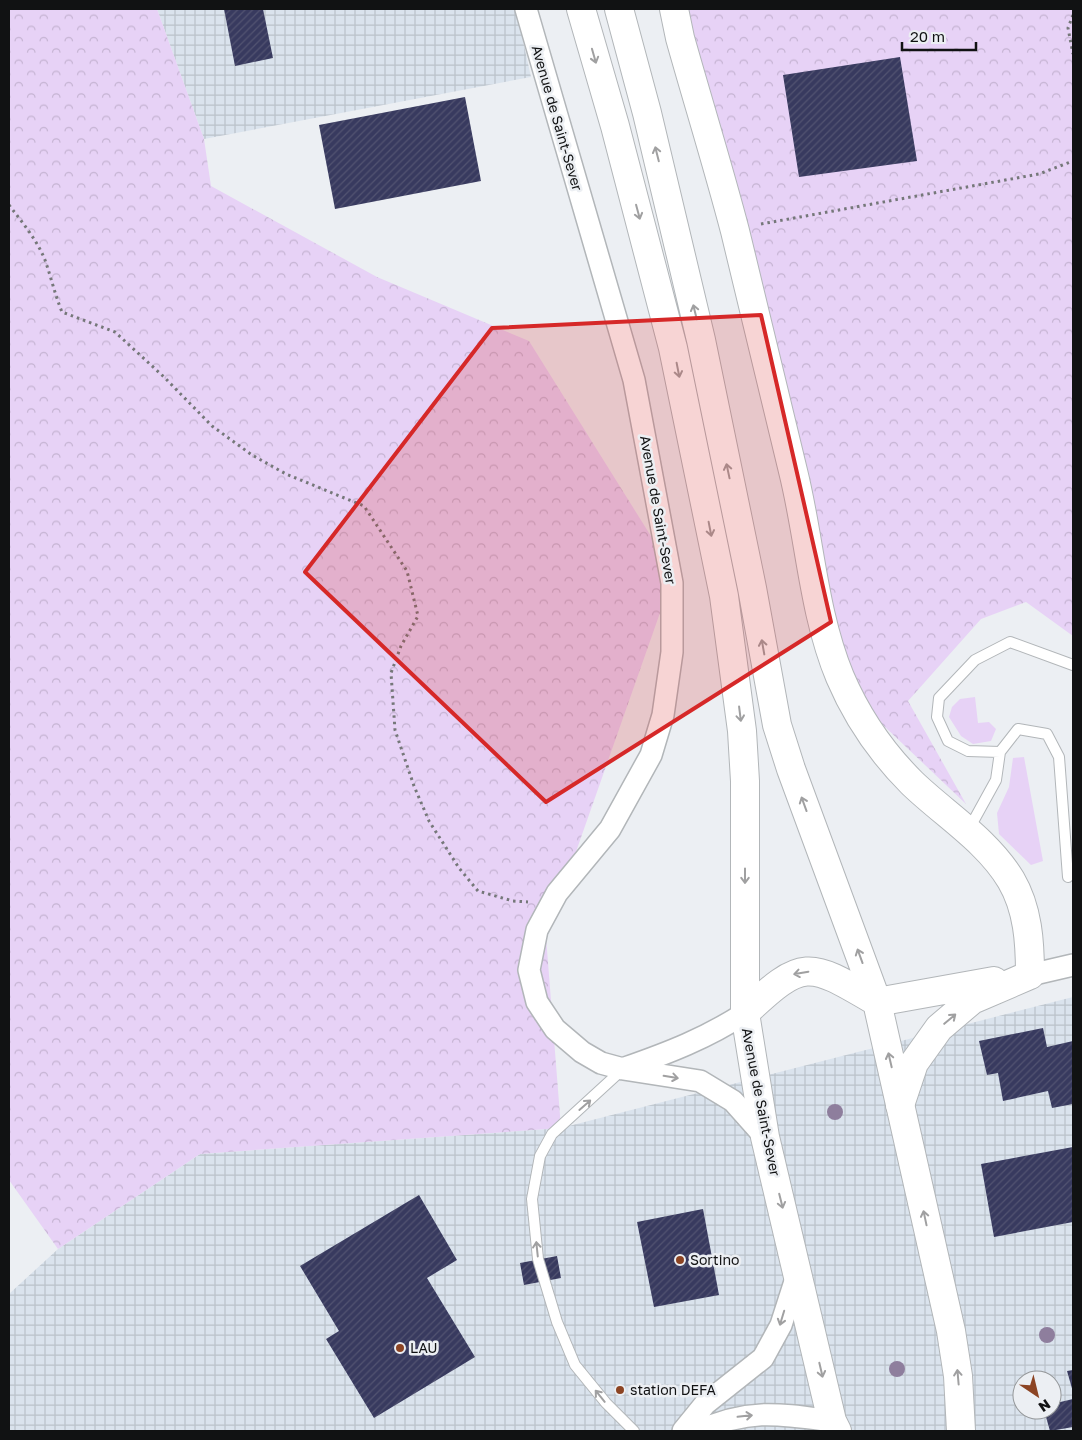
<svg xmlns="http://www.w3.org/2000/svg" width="1082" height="1440" font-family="'Golos Text',sans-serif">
<defs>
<pattern id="industrial-grid" width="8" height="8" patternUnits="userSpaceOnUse" patternTransform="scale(1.25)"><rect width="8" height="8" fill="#dae3ed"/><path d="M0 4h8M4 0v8" fill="none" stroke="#bac2ca"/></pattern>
<pattern id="forest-crowns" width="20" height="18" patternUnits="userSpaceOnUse" patternTransform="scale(1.25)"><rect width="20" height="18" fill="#e7d2f6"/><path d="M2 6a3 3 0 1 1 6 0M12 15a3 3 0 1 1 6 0" fill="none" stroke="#c5b3d2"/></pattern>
<pattern id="building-hatch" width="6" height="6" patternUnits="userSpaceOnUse" patternTransform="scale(1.25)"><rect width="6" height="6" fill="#383a5f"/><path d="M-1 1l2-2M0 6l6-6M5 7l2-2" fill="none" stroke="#525371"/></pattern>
</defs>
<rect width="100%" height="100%" fill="#eceff3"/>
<path fill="url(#industrial-grid)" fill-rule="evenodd" d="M157 9H516L531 77 204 139Z
M1073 997V1431H9V1294L58 1249 200 1154 561 1128ZM1022 1380H1052V1410H1022Z"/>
<path fill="#e7d2f6" d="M975 697 978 723 989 722 996 729 991 741 973 744 961 736 949 717 952 707 960 699Z
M1024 757 1043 861 1031 865 999 834 997 813 1009 787 1013 758Z"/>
<path fill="url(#forest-crowns)" d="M9 9H157L204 139 211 186 377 277 529 341 674 573 546 937 561 1128 200 1154 58 1249 9 1180Z
M684 9H1073V636L1026 602 981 619 908 701 966 804 843 687Z"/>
<path fill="url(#building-hatch)" d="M224 9H263L273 58 235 66Z
M900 57 917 161 799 177 783 75Z
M465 97 481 181 335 209 319 125Z
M1043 1028 1047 1047 1073 1041V1104L1052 1108 1048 1091 1003 1101 998 1073 987 1075 979 1041Z
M1073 1147V1222L994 1237 981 1164Z
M419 1195 457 1260 427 1278 475 1357 374 1418 326 1339 339 1331 300 1266Z
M703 1209 719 1295 654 1307 637 1222Z
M557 1256 561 1278 524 1285 520 1263Z
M1073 1370V1392L1067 1371Z
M1073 1399V1427L1050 1431 1044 1410H1052V1404Z"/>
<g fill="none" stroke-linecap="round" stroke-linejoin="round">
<g stroke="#b2b6b9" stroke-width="12">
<path id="lane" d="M1000 752 968 751 948 741 937 717 939 698 975 660 1010 642 1073 665
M969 829 996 780 1000 752 1018 729 1047 734 1059 757 1068 877
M623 1069 552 1134 540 1156 532 1199 538 1259 557 1322 575 1365 606 1403 634 1431"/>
</g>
<g stroke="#b2b6b9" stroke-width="24">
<path id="street" d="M526 9 634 380 672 583V652L663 715 651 755 610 829 557 893 537 930 529 970 537 1002 555 1029 582 1052 601 1063 623 1069 700 1081 733 1101 765 1137
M1030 975 1073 965
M625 1068C668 1053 707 1038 745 1013
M683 1431 705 1404 763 1358 781 1325 798 1272
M699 1431C749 1408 780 1414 832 1421"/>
</g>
<g stroke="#b2b6b9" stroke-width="30">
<path id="secondary" d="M674 9 680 38C698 102 718 166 735 231 755 311 774 391 793 471 810 539 813 612 840 677 857 717 882 753 912 783 944 814 987 840 1011 880 1028 909 1030 942 1030 975
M877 1002 994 981
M900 1105 914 1063 939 1028 972 1000 1030 975"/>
</g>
<g stroke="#b2b6b9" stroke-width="30">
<path id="primary" d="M581 9 615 126 673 348 724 596 742 731 745 781V1013L765 1137 832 1421 837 1431
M619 9 647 113 701 340 752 588 777 725 791 769 877 1002 951 1331 958 1376 961 1431
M745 1013C804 957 809 962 877 1002"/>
</g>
<path stroke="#757779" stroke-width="3" stroke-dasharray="2.5 4" stroke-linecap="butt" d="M1073 15 1068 28 1073 54
M9 205C22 222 37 240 45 260 51 277 55 295 62 312L115 332 164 377 212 426 252 455 286 474 364 506 407 571 418 616 401 646 391 673 395 730 414 786 429 821 459 868 478 891 513 901 528 902
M761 224 1039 174 1073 161"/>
<use href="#lane" stroke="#fff" stroke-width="10"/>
<use href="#street" stroke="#fff" stroke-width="21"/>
<use href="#secondary" stroke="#fff" stroke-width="28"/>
<use href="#primary" stroke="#fff" stroke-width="28"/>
</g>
<g fill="#8e7e9d">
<circle cx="835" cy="1112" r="8"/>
<circle cx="1047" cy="1335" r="8"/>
<circle cx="897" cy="1369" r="8"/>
</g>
<defs><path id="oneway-shaft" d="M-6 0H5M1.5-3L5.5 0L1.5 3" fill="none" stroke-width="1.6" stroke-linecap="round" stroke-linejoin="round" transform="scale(1.25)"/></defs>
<g stroke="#a0a0a1">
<use href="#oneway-shaft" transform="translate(594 56) rotate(74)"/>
<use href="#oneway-shaft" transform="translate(657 154) rotate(-104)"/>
<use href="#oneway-shaft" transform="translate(638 212) rotate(75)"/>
<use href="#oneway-shaft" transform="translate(695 312) rotate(-104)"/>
<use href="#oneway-shaft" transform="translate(678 370) rotate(79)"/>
<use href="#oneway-shaft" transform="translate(728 471) rotate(-102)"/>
<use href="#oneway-shaft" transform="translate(710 529) rotate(79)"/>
<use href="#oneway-shaft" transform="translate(763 647) rotate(-100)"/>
<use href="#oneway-shaft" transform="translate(740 714) rotate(83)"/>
<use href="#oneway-shaft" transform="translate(804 804) rotate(-110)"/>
<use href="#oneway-shaft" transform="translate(745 876) rotate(90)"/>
<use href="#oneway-shaft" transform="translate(860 956) rotate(-110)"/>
<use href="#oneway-shaft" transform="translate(801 973) rotate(170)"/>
<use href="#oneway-shaft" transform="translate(950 1019) rotate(-40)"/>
<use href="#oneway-shaft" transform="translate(890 1060) rotate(-103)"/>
<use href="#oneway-shaft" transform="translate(671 1077) rotate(9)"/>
<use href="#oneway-shaft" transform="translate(585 1105) rotate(-41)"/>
<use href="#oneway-shaft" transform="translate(781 1201) rotate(76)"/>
<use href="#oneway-shaft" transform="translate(925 1218) rotate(-102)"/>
<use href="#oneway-shaft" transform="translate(537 1249) rotate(-96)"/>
<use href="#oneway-shaft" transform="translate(782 1318) rotate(107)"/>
<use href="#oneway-shaft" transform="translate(821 1370) rotate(77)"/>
<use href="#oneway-shaft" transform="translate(958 1377) rotate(-95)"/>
<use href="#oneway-shaft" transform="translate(600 1396) rotate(-129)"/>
<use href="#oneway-shaft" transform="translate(745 1416) rotate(-6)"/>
</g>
<path fill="#d62828" fill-opacity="0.2" stroke="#d62828" stroke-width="4" stroke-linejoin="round" d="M761 315 831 622 546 802 305 572 492 328Z"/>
<g fill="#8c4423" stroke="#eceff3" stroke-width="2">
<circle cx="680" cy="1260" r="5"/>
<circle cx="400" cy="1348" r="5"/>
<circle cx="620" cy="1390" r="5"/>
</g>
<g text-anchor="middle" stroke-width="5" stroke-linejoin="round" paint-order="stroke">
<g font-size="14" fill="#111213" stroke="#eceff3">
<text transform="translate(557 118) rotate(74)" y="5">Avenue de Saint-Sever</text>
<text transform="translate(658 510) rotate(80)" y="5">Avenue de Saint-Sever</text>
<text transform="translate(761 1102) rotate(79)" y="5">Avenue de Saint-Sever</text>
</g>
<g font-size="14" fill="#111213" stroke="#eceff3" text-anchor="start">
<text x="690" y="1265">Sortino</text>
<text x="410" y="1353">LAU</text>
<text x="630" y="1395">station DEFA</text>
</g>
</g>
<rect width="1082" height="1440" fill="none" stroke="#111213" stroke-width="20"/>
<g transform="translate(1037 1395) rotate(145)"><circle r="24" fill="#eceff3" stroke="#949799"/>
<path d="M0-4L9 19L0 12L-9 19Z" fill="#8c4423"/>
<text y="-8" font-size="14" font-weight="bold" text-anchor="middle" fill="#111213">N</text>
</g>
<path d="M902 42v8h74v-8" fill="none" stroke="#111213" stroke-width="2.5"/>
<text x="910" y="42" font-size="15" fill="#111213" stroke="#eceff3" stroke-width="4" paint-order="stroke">20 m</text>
</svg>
